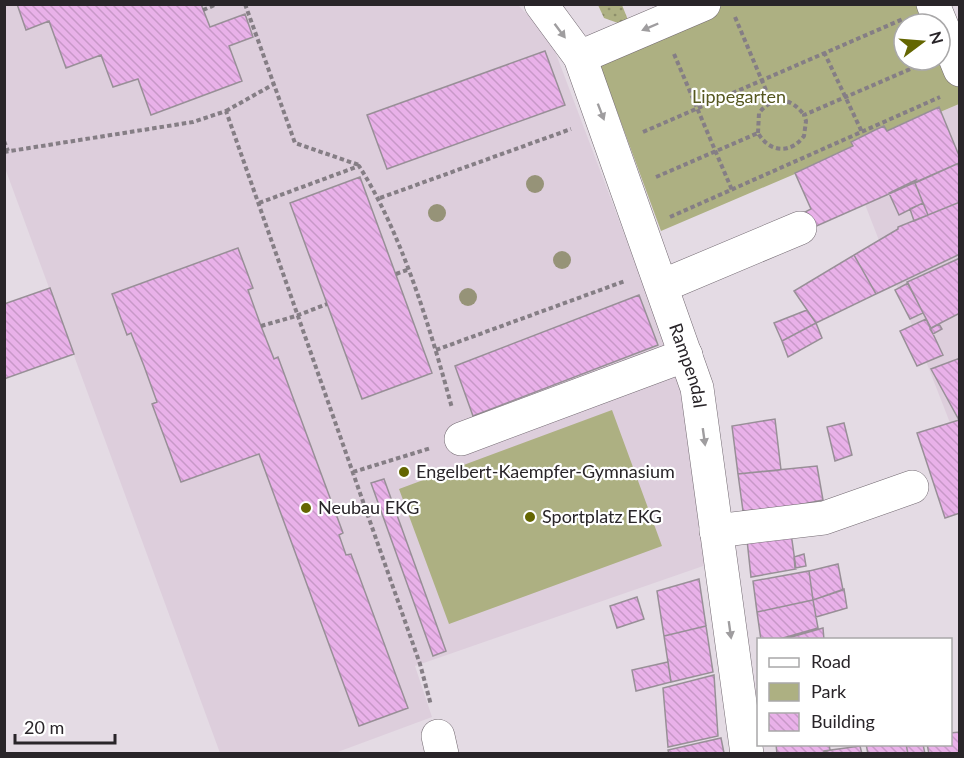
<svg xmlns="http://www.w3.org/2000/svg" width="964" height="758" font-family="Lato,sans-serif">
<defs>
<pattern id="grass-dots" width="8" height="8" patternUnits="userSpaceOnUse" patternTransform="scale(1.5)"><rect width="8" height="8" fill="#adb082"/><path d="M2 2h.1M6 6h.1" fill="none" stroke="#8d8f6a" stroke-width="1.8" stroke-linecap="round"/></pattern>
<pattern id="building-back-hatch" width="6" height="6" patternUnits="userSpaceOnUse" patternTransform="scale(1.5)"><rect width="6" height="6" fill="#e9b1e9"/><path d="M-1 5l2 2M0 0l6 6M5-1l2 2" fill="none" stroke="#c898c8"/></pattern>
</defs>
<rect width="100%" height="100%" fill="#e4dbe4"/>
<path fill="#ddcedc" d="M4 5H518L550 38 679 379 706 565 415 666 432 717 335 753H220L5 168Z
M959 104V446L845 153Z"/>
<path fill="url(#grass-dots)" d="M598 5H622L628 20 618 23 604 18Z"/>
<path fill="#adb082" d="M721 5H927L935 24H904V60H940L959 81V104L661 231 597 57Z
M612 410 662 546 449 624 399 489Z"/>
<path fill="url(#building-back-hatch)" stroke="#988f97" stroke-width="1.5" d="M17 4H201L210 27 245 14 253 37 229 46 242 81 151 115 138 79 113 87 101 55 66 68 49 21 26 30Z
M545 51 565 105 387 169 367 115Z
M939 107 960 158 959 163 812 228 805 212 811 209 795 173 853 146 851 142 875 130 884 126 887 131Z
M959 163 960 202 928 215 915 183Z
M360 177 432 373 362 399 290 203Z
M916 180 915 183 923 203 899 215 889 193Z
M960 202V254L876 294 854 255 898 229V227Z
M923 203 928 215 914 221 910 209Z
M238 248 253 288 248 290 261 326 274 359 278 357 343 533 339 535 346 555 351 554 408 708 359 726 259 454 181 482 152 404 157 402 144 366 131 333 127 335 112 294Z
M854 255 876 294 816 323 794 291Z
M960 258V313L931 328 907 282Z
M908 283 923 313 910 319 895 290Z
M50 288 74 354 4 379V304Z
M639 295 658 345 473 416 455 366Z
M807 310 816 323 782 341 774 323Z
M926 319 943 355 917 366 900 331Z
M816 323 822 338 788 357 782 341Z
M939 324 942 329 933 334 930 329Z
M960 358V419L959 420 931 369Z
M775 419 781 470 738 474 732 426Z
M959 420 960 513 945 518 917 433Z
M844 423 852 455 835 461 827 427Z
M817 466 823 500 788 507 743 511 738 474Z
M384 479 446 651 433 656 371 483Z
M791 533 796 569 751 577 747 540Z
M804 554 806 566 795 568 794 557Z
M838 564 843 590 813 600 809 571Z
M809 571 813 600 757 612 753 581Z
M699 579 706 626 664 636 657 591Z
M844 589 847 608 816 617 813 600Z
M637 597 644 619 617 628 610 606Z
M813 600 818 628 776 640H761L757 612Z
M706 626 713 672 671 682 664 636Z
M823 628 824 640H781Z
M668 662 671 682 636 691 632 670Z
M714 675 718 736 668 747 663 688Z
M960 732V754H929L927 744H950V733Z
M721 738 724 753 669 754 668 750Z
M776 744H829L830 750 820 754H777Z
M866 744H906L908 754H868Z
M906 744H923L925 754H908Z
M860 746 862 754H824V751Z"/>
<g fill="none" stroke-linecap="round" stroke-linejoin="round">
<g stroke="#726971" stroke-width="34">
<g id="minor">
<path id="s1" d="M541 4 580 57 697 388 747 754"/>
<path d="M933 4 960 70"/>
<path d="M580 57 704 4"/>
<path d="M662 286 800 228"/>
<path d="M461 439 686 355"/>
<path d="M716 531 824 518 912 487"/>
<path d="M438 736 442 754"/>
</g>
</g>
<path stroke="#857e85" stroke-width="4" stroke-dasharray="4.5 3" stroke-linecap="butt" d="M245 4 295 143 359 165
M203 10 217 4
M735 17 771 102
M824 52 862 132
M674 54 732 190
M226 111 274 84
M643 132 903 19
M758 133 759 113C773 95 791 97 804 115
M4 141 8 151
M4 152 193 122 226 111 420 664 431 705
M656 177 758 133C769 152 790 155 804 136L806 121 804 115 922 64
M380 198 571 129
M259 203 359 166C402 233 431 331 452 408
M670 217 940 97
M396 274 407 270
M261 326 296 316 327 304
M436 350 625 281
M353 472 431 448"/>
<use href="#minor" stroke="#fff" stroke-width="33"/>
</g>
<g fill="#969378">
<circle cx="535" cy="184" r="9"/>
<circle cx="437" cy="213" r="9"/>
<circle cx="562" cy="260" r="9"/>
<circle cx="468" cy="297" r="9"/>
</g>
<defs><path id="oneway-solid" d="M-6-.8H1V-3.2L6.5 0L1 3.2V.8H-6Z" transform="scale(1.5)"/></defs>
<g fill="#9f9d9f">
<use href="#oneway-solid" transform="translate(650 27) rotate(157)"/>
<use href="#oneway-solid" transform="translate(560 31) rotate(53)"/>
<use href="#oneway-solid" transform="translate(601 112) rotate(69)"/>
<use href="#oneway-solid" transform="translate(704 437) rotate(82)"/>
<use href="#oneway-solid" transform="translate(730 630) rotate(82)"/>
</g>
<g fill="#646601" stroke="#fff" stroke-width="2">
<circle cx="404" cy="472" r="6"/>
<circle cx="306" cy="508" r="6"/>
<circle cx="530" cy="517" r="6"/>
</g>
<g text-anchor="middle" stroke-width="4.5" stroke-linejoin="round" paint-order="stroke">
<g font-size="18" fill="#565820" stroke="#fff">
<text x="739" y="103">Lippegarten</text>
</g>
<g font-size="18" fill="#292529" stroke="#fff">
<text dy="6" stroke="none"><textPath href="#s1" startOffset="393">Rampendal</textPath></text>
</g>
<g font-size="18" fill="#292529" stroke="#fff" text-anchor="start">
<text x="416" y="478">Engelbert-Kaempfer-Gymnasium</text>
<text x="318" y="514">Neubau EKG</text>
<text x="542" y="523">Sportplatz EKG</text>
</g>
</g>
<rect width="964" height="758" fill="none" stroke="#292529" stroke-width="12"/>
<rect x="757" y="638" width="195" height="108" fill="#ffffff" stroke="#a9a8a9" stroke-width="1.5"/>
<rect x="769" y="658" width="30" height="9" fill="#ffffff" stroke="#a9a8a9" stroke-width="1.5"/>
<text x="811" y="668" font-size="18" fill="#292529">Road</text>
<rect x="769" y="683" width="30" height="18" fill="#adb082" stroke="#a9a8a9" stroke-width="1.5"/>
<text x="811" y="698" font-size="18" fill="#292529">Park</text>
<rect x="769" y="713" width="30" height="18" fill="url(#building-back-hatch)" stroke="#a9a8a9" stroke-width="1.5"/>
<text x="811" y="728" font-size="18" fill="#292529">Building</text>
<g transform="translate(922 42) rotate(74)"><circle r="28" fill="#ffffff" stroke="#a9a8a9" stroke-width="1.5"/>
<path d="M0-4.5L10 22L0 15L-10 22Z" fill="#646601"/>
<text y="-9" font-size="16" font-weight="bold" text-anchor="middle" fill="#292529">N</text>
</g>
<path d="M15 734v9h100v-9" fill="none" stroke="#292529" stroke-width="3"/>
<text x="24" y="734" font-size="18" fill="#292529" stroke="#ffffff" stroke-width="4.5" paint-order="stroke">20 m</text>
</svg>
